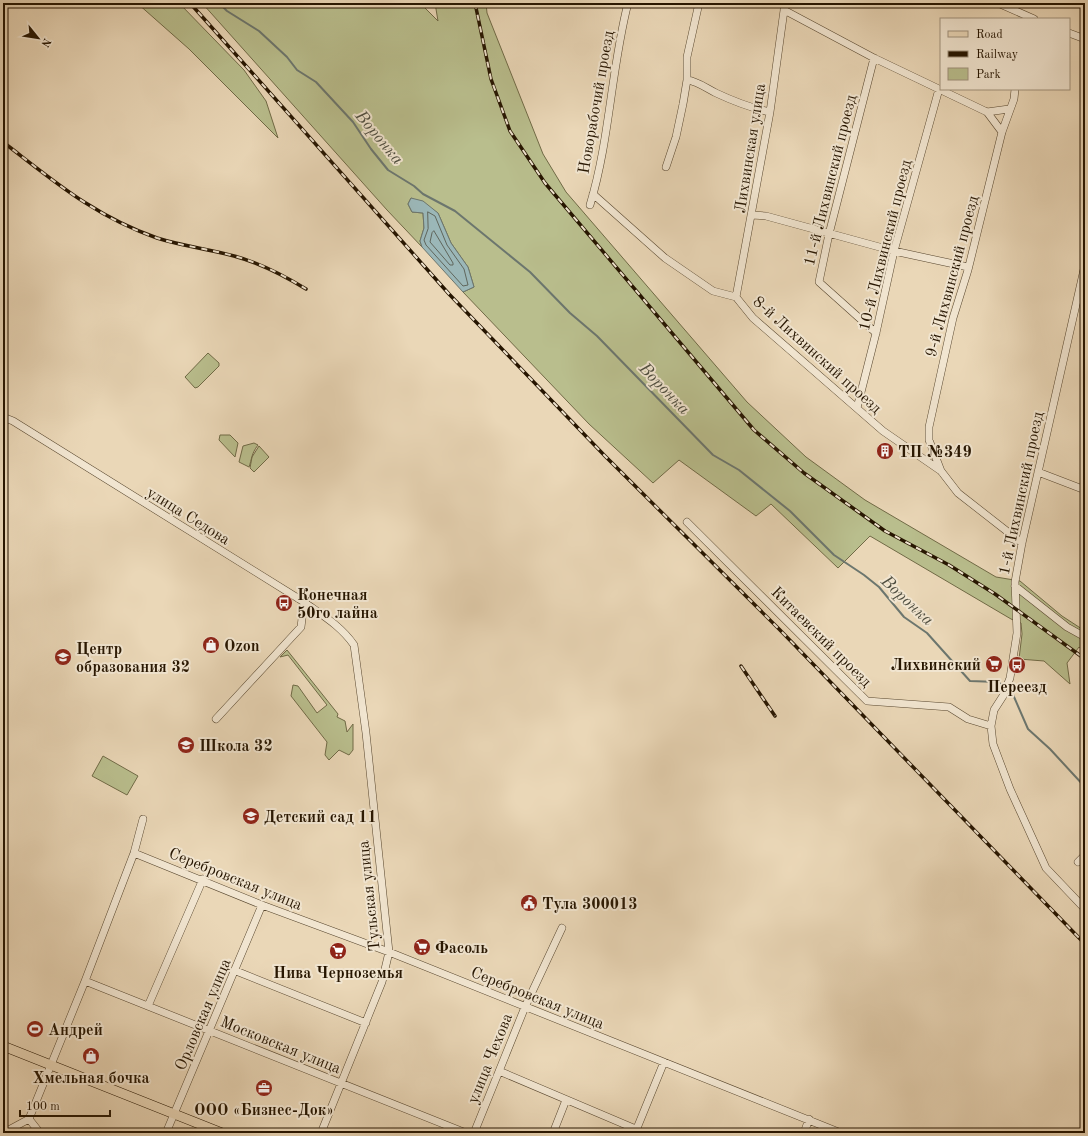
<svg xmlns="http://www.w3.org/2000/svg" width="1088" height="1136" font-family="'Old Standard TT',serif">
<rect width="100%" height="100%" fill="#ead7b7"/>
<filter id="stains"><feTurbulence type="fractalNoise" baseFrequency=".005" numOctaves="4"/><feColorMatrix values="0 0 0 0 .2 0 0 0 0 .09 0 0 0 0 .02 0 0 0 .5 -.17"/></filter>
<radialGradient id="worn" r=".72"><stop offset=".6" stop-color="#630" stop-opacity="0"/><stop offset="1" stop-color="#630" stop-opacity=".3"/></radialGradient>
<path fill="#b9be8d" stroke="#706a46" d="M137 3H179L244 70 266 101 278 138 189 49Z
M202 3H420L438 21 435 3H486L487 13 543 154 566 192 747 402 806 457 865 500 996 577 1020 581 1062 616 1085 631V652L1079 647 1067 663 1070 684 1044 661 1019 659 1022 634 1021 623 1011 619 870 536 838 568 771 504 756 516 679 460 653 483 589 424 463 292 474 287 468 267 451 243 438 213 411 198 408 204 412 212 423 213 424 228 420 241 422 247 387 210Z
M208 353 219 363V366L198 387 195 388 185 377Z
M220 435H230L238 443 235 457 219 440Z
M254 443 258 445C251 454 252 459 249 467L239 462 243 446Z
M259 446 269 457 254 472 250 468 252 457Z
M287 650 338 714 337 717 345 721 347 732 353 724V750L349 755 339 750 329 760 325 755 327 742 291 696 293 685 298 686 317 713 327 705 288 655 280 657Z
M103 756 138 776 127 795 92 776Z"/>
<path fill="#9bb7b8" stroke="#6c766e" d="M411 198 423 201 438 213 451 243 468 267 474 287 463 292 422 247 420 241 424 228 423 213 412 212 408 204Z"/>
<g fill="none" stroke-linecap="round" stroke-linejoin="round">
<path stroke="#60665c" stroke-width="1" d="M428 212 435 216 447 245 464 269 468 285 463 286 426 245 424 240 428 229Z
M434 231 453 263V265H450L430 242 432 233Z"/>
<path stroke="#6c766e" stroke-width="2" d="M219 3 227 11 259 31 287 57 297 70 316 82 353 122 371 149 388 170 414 186 423 194 455 211 530 272 570 313 597 336 713 455 739 470 790 511 834 555 864 575 879 587 904 617 927 633 970 681 998 682 1004 686
M1008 688 1011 690 1028 729 1050 749 1085 787"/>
<g stroke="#57462e" stroke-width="8">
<path id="minor" d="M998 3 1034 19
M784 10 874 58 987 112 1009 109
M1069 33 1085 39
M874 58 829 234 819 282 876 333
M687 80C697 81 706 88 716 93 733 101 751 108 770 112
M987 112 1002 132
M666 167 676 137 683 104 687 80V57L699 3
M593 194 665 258 713 291 736 297 753 318 883 431 941 471 958 493 1022 543
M590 205C610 139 611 69 628 3
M752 215 766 216 894 251 968 267
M1085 265 1022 543 1015 582 1017 633 1010 678 1003 696 994 710 991 726 993 744 1010 789 1046 868 1085 909
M736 297 770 112 785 3
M857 408 876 333 894 251 939 89
M3 417 13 421 304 602C322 615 341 626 354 645L366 733 389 952 382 982 321 1133
M941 471 929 440V427L953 318 968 270 1002 132 1014 99 1015 89
M1038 472 1085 490
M687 522 867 701 949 707 968 719 991 726
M1015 586 1067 627 1085 637
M216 719 301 627 304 602
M134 853 262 905 389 952 841 1133
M1078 862 1085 855
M236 971 366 1023
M85 981 466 1133
M148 1006 203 879
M499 1071 645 1133
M29 1119 85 981 134 853 143 819
M29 1119 40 1133
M3 1133 29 1119
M166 1133 262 905
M474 1133 525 1007 562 928
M553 1133 566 1100
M635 1133 664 1062
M804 1133 809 1119"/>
</g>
<g stroke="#261500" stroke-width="10">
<path id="major" d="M3 1046 222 1133"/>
</g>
<use href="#minor" stroke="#f1e5d0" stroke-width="7"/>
<use href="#major" stroke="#ead7b7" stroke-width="9"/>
<g stroke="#261500" stroke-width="3.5">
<path id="rail" d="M190 3 449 294 605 456 779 629 1085 944
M475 3 491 79 510 131 545 183 754 430 804 473 885 531 949 565 995 594 1085 659
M3 142C54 181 94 216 157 238 182 246 209 249 234 256 260 263 283 275 306 289
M741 666 775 716"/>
</g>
<use href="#rail" stroke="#f1e5d0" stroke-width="2" stroke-dasharray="6" stroke-linecap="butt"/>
</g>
<defs>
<g id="building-disc" transform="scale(0.9)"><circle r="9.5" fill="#8f2418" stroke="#f1e5d0"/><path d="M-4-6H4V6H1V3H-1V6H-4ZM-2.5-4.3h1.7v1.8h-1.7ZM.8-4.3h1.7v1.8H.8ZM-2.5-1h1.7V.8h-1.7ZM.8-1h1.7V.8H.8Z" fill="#fff"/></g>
<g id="bus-disc" transform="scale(0.9)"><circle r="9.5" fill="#8f2418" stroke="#f1e5d0"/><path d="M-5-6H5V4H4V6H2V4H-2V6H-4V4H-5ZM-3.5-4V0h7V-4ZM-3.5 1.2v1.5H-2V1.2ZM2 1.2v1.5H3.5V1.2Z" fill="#fff"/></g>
<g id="shop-disc" transform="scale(0.9)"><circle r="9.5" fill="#8f2418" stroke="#f1e5d0"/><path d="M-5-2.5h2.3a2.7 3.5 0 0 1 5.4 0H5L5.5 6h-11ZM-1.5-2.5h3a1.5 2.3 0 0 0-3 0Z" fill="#fff"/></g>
<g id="school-disc" transform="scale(0.9)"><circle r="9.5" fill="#8f2418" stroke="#f1e5d0"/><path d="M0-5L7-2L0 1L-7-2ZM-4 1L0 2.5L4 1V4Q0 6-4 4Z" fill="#fff"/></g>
<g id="supermarket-disc" transform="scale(0.9)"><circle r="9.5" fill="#8f2418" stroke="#f1e5d0"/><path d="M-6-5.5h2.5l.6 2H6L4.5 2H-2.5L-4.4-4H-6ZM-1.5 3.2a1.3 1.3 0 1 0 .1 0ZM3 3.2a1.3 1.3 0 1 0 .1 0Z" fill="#fff"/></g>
<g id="civic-disc" transform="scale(0.9)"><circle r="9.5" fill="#8f2418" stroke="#f1e5d0"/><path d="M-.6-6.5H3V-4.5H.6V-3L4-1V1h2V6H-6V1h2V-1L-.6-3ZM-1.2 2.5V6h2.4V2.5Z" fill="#fff"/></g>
<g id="stadium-disc" transform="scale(0.9)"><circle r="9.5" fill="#8f2418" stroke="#f1e5d0"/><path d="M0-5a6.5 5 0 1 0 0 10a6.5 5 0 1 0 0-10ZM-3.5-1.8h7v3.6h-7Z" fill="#fff"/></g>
<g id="office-disc" transform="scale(0.9)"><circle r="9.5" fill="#8f2418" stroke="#f1e5d0"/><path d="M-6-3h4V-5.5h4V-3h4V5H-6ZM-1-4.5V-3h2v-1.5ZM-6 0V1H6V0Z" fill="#fff"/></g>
</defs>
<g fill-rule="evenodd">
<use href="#building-disc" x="885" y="451"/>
<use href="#bus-disc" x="284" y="603"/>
<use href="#shop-disc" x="211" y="645"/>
<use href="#school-disc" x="63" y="657"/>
<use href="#supermarket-disc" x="994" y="664"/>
<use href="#bus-disc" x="1017" y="665"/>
<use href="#school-disc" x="186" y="745"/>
<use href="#school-disc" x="251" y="816"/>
<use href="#civic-disc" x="529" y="903"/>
<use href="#supermarket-disc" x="422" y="947"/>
<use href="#supermarket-disc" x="338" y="951"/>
<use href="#stadium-disc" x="35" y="1029"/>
<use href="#shop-disc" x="91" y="1056"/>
<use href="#office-disc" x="264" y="1088"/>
</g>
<g text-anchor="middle" stroke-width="4" stroke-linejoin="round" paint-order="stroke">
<g font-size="16" fill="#261500" stroke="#f1e5d0">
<text transform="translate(595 102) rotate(-80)" y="6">Новорабочий проезд</text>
<text transform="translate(749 148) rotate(-81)" y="6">Лихвинская улица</text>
<text transform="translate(829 180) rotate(-76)" y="6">11-й Лихвинский проезд</text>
<text transform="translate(884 245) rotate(-76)" y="6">10-й Лихвинский проезд</text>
<text transform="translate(951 276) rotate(-75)" y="6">9-й Лихвинский проезд</text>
<text transform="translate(818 354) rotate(42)" y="6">8-й Лихвинский проезд</text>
<text transform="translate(1020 493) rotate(-78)" y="6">1-й Лихвинский проезд</text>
<text transform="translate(189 515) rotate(32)" y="6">улица Седова</text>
<text transform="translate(822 636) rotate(45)" y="6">Китаевский проезд</text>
<text transform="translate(236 878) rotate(22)" y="6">Серебровская улица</text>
<text transform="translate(368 896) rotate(-96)" y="6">Тульская улица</text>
<text transform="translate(538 997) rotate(22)" y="6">Серебровская улица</text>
<text transform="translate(202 1014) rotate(-67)" y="6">Орловская улица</text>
<text transform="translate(281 1044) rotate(22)" y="6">Московская улица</text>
<text transform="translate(489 1058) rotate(-68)" y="6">улица Чехова</text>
</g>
<g font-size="16" font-weight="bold" fill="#261500" stroke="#f1e5d0" text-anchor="start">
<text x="898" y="457">ТП №349</text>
<text x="297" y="600">Конечная<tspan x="297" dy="18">50го лайна</tspan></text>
<text x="224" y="651">Ozon</text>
<text x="76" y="654">Центр<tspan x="76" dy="18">образования 32</tspan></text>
<text x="981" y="670" text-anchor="end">Лихвинский</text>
<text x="1017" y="692" text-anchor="middle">Переезд</text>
<text x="199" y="751">Школа 32</text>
<text x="264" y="822">Детский сад 11</text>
<text x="542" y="909">Тула 300013</text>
<text x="435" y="953">Фасоль</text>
<text x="338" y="978" text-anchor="middle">Нива Черноземья</text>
<text x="48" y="1035">Андрей</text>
<text x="91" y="1083" text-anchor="middle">Хмельная бочка</text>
<text x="264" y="1115" text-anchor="middle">ООО «Бизнес-Док»</text>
</g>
<g font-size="17" font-style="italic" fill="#4f4e40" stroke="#f1e5d0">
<text transform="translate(380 137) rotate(50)" y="6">Воронка</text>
<text transform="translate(665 388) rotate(46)" y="6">Воронка</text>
<text transform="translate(908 600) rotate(43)" y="6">Воронка</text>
</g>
</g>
<rect width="1088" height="1136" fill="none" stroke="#ead7b7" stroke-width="16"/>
<rect x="4" y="4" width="1080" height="1128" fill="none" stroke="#261500" stroke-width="2"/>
<rect x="8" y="8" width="1072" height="1120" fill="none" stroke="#261500"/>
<rect x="940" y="18" width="130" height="72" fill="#f1e5d0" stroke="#a0927d"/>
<rect x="948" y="31" width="20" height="6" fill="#ead7b7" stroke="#a0927d"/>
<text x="976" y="38" font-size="12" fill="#261500">Road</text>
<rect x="948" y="51" width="20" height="6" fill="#261500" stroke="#a0927d"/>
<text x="976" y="58" font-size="12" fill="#261500">Railway</text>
<rect x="948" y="68" width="20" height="12" fill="#b9be8d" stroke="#a0927d"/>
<text x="976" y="78" font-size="12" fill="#261500">Park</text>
<g transform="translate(38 38) rotate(120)" stroke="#f1e5d0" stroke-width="3" paint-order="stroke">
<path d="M0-3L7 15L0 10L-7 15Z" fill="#261500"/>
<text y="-6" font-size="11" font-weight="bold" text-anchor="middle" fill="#261500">N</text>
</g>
<path d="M20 1110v6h90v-6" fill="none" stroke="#261500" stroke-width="2"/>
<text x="26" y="1110" font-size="12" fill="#261500" stroke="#f1e5d0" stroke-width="3" paint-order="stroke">100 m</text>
<rect width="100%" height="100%" filter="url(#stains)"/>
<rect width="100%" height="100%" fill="url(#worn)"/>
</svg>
